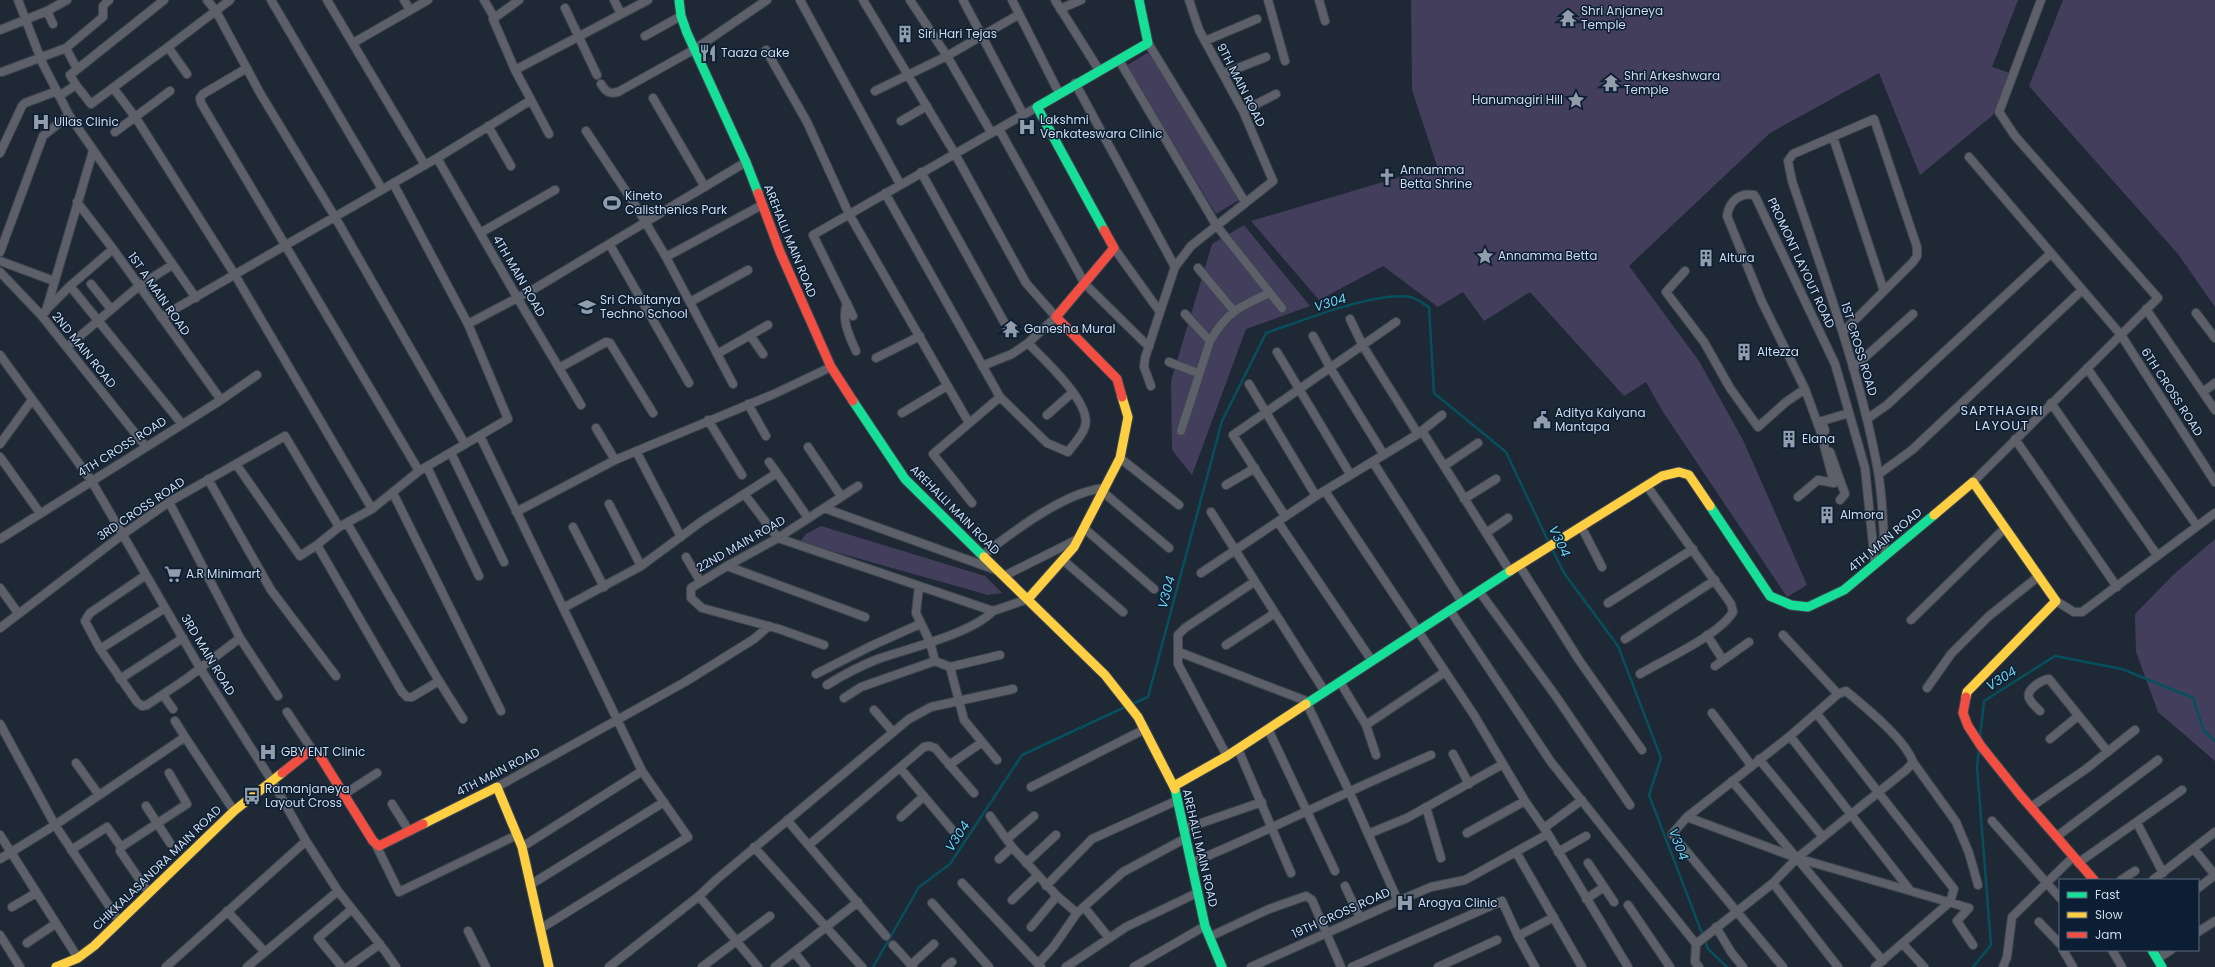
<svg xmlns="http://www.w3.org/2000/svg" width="2215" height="967" font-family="Poppins,sans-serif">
<rect width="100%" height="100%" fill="#1f2935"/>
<path fill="#433e5c" d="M1411 0H2018L1992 67 2010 73 1993 115 1920 175 1879 73 1770 133 1629 266 1699 361 1743 440 1807 585 1787 597 1663 412 1646 382 1624 396 1530 292 1484 321 1463 292 1438 307 1383 266 1319 300 1251 221 1437 166 1412 90Z
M2063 0H2215V307L2178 254 2029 86Z
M1149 52 1239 200 1216 214 1126 66Z
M1244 225 1310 306 1246 329 1192 475 1172 450 1171 381 1212 244Z
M821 526 985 576 1002 593 988 595 800 542 806 534Z
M2215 539V761L2158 712 2136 652 2135 614 2173 575Z"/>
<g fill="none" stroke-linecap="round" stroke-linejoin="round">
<path stroke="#074f5d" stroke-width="2.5" d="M1551 547 1564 573 1618 646 1661 758 1649 795 1708 949 1727 967
M1132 704 1148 697 1222 421 1266 333C1302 321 1375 291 1410 297 1417 298 1423 304 1429 307L1434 393 1506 452 1549 543
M1980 738 1984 701 2055 656 2122 669 2193 698 2204 731 2215 741
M873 967 919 887 950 864 1022 755 1125 707
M1973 967 1991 945 1977 767 1979 749"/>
<g stroke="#3d4550" stroke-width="10">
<path id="street" d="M18 0 42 62 69 115 196 298
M207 0 216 11 260 93 335 217 465 444
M271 0 382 189
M327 0 425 165
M404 0 410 10
M484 0 494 17
M614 0 621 14
M800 0 900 184
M863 0 954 152 1026 283 1056 317 1028 343 1012 354 982 366
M910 0 947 56 991 132
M963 0 1023 114
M1012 0 1059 93
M1055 0 1099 70
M1268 0 1285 61
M1319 0 1325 21
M565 8 597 75
M1060 9 1081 0
M47 11 67 0
M0 30 47 11 53 24
M645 36 681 16
M1205 41 1257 19
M353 43 428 0
M1148 43 1245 202
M66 48 77 69
M766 50 807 122 849 214 969 423
M1119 60 1216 225 1282 308
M247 68 203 94 200 98 201 103 419 471
M515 70 648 0
M2 72 66 48 103 17V6L109 0
M187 74 168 47 230 0
M1223 74 1266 57
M1075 83 1175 267 1160 312 1114 248
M601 84C606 92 609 94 618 92L695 49 767 0
M76 85 91 104 168 47
M114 89 136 118 235 275 372 509
M875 91 947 56 1018 15
M59 96 76 85 70 75 164 0
M530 98 549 134
M653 98 705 187
M1243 111 1276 94
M901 121 927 106
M488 126 511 166
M999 129 1085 284 1149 347
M586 131 637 208 666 257 762 205
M115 132 170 91
M1833 137 1884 291
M0 153 22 106 25 103 57 91
M1969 157 2121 335 2215 482
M437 158 518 299 581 405
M921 172 1009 331
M885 193 1000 397 1047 443 1068 452C1073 445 1081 437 1084 429 1096 406 1043 359 1028 343
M77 202 113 249 221 400
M480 233 555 190
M610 245 689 383
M0 252 43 136 69 115
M666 257 733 384
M0 261 54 281
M1175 267 1191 246 1273 181 1243 111 1199 30 1189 0
M1198 268 1234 311
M1685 271 1666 292 1704 342 1730 388 1758 427 1786 402 1805 389
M0 272 41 315 146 447
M91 284 111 309
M70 286 182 424
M690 302 748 270
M847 303C841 320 849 335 856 351
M2146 309 2215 410
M46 310 70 286 113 249
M46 311 93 151
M2196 313 2215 338
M1185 314 1210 341
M853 316 813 235 1037 107
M161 317 437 158 528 102 530 98 515 70 493 19 519 0
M1350 319 1363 346 1418 434
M468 324 534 289 746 162
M1843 332 1913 262 1917 256V247L1874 119 1793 154 1788 161 1792 181C1824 277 1860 372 1878 471 1883 499 1883 528 1885 556
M750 335 763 354
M1313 336 1331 369 1384 455
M67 347 139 286 172 265
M1277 352 1350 474
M717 354 768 325
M0 355 91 480 200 668 272 781 306 841 338 891 385 951 396 967
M876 358 920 336
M1169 362 1198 373
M559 368 606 342 610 343 653 413
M1853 368 1913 314
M2087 368 2197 526
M1249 384 1316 496
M1151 386 1144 367 1145 358 1160 312
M2203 392 2215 383
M2051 403 2157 555
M748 404 766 436
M902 413 947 386
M1047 415 1073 392
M1867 419 1887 405 2050 254
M708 420 742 475
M596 428 615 460
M1181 431 1210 341C1227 312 1240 306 1270 293
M1422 431 1510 571
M1825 431 1822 421 1849 413
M480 436 642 771 688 837 540 929
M2015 439 2117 587
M0 444 32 400
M808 447 841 496
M636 451 681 537
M1830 452 1845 494 1840 500
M451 453 504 562
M0 457 40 513
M1120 458 1179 505
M769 462 777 473
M1373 462 1462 602
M236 464 300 556 317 545 339 527 372 509 419 471 508 419 468 324 393 183
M1444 466 1478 443
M427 467 479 576
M1879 474 1912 450 2082 290
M208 479 271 590 336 676
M1973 482 2158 298 2015 136 1999 112 2041 0
M1226 485 1255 468
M1325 491 1474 715 1525 801 1548 834 1628 967
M1103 492 1169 548
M393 493 501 711
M745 495 778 538 993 611 1028 599
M1798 497 1818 480 1834 483 1820 430 1805 389 1762 302 1727 216C1729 202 1739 192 1754 195L1756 198 1835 364 1865 468 1875 564
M1464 499 1496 479
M972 503 933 454 1000 397
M609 504 641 566
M824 508 996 570
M516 512 615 460 774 394 831 367
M1211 512 1325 692
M1285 516 1233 435 1396 322
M1278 522 1372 661
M347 523 439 681 463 719
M1581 526 1602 567
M573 527 604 587
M1084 528 1154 589
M1486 533 1508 518
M0 539 221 400 257 375
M317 545 402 692 407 697H412L439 681
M983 555C1014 531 1066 491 1105 488
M686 557 700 581
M1063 560 1123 612
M1519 565 1579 660 1642 750
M727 566 865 617
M1201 573 1316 496 1418 434 1442 415
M146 575 90 613 85 621 100 649 137 702 142 706 147 705 186 679 240 638 169 502
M1004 576 1078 539
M919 586 916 613 930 642 935 661 950 667 964 720 997 760
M0 588 18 613
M1479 591 1555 695 1630 805
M2056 601 2074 612H2082L2215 513
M1608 603 1693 549
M563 608 641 566 702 521 777 473 808 518
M1450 610 1551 762 1696 944 1695 962 1699 967
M1911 620 2005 528
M0 628 122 535 169 502 285 436 339 527
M1707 635 1723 660
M1783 635 1838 694
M240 638 278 696
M1625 639 1715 580
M824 645 779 629 702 608 691 598V588L727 566 778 538 858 486
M1226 645 1275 613
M100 649 165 608
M1179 652 1309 702
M1715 666 1749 642
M950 667 1000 655
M816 674 871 646 920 624
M1640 674C1665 659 1718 636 1733 612L1731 604 1647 486
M120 679 183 638
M1340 682 1366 725 1445 672
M827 685C843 675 860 666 878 659 909 648 971 634 993 611
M1927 688 1951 654 1989 616 2039 576
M163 695 173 709
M844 698 861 687 935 661
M1307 704 1349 791 1398 901
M874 710 893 732
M2040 711C2036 707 2031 703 2029 698 2026 689 2042 680 2049 679L2108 752
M287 712 313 751
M1712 713 1751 765
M1817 714 1954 889 1950 902 1875 967
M175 721 185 737
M0 724 55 825 119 921
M1366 725 1376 755
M1268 729 1335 871
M1790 736 1909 889
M2050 739 2078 716
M1238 749 1291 873
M1453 754 1469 784
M1227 756 1178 664V635L1185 628 1254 582
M1759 759 1823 837
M1913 762 1956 822 1969 853 1978 885
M76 763 99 795
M949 765 981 743
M900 768 954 832
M1732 781 1883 961
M497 787 685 682 754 639 769 626
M1031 787 1145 729
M343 795 377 773
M392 804 409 831
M146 806 170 843
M1426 807 1441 858
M2031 807 2086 769 2135 730
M990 816 1012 847
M901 817 924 796
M1687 817 1797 858 1969 908 1957 921 1973 945
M787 820 886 936
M1992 821 2060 898
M2137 823 2163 873
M1544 828 1582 800
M1184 829 1262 802
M1467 833 1525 801
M1368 834 1407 818 1503 764
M0 835 78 958
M2056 837 2158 760
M1007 839 1034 816
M375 843 399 892 517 835
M809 845 924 747 929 746 935 748 974 793
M121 847 187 804 169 773
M522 847 642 771
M754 847 826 927 858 902
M2194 849 2215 875
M71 850 107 827 121 847 120 851 148 892
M1516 852 1582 967
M1558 852 1586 836
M0 859 55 825 185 737 234 811
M999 859 1012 847 1057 896
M1026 863 1056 835
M1191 863C1272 829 1350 790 1431 755
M2078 863 2182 790
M2121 880 2135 871
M2153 880 2215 832
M962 883 1041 967
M1773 883 1838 967
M530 885 664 802
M1046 886 1092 839 1178 800
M1345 886 1360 918
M1604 887 1614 902
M2198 888 2215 875
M699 896 758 967
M1586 899 1604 887 1588 863
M1012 900 1037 876
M932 903 989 967
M1628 905 1670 967
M12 907 36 893
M1084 907 1109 938
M227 911 265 952
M2039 922 2060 944
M1031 927 1057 896 1077 913
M1716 927 1731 952 1743 967
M468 931 486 967
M2198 932 2215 921
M0 935 20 967
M1518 936 1554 917
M1209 937 1269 909 1306 896 1312 900 1341 967
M27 943 55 924
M1696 944 1773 883 1797 858 1906 770 1913 762C1905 739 1865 707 1846 691L1838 694 1790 736 1687 817 1672 834 1783 967
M1903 944 1924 967
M893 945 913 967
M2063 950 2073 967
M2112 950 2122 967
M794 952 806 967
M2157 959 2171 950
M1038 964 1054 946 1077 913 1123 872 1186 838
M911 965 934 944
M166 967 306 841
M247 967 338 891
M342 967 318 938 352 909
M348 967 380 944
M609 967 699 896 717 879 909 719 931 707 1013 689
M702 967 770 916
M775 967 826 927 862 967
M946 967 952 962
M1066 967 1126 927 1197 893
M1134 967 1205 926
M1251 967 1398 901 1431 887 1465 880 1548 834
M1352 967 1502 901 1518 936 1535 967
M1438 967 1497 940
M2003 967 2007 957 2012 917 2073 857"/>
</g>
<g stroke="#3d4550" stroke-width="11">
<path id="fast" d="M679 0 681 16 687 33 746 162 758 193
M1104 230 1037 107 1148 43 1139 0
M853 401 905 479 984 557
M1710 506 1770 596 1791 605 1808 607 1844 590 1934 515
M1306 704 1510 571
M1175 789 1205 926 1222 967
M2152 950 2162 967"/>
</g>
<g stroke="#3d4550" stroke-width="11">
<path id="slow" d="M1934 515 1973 482 2056 601 1967 692 1966 697
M984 557 1105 675 1138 717 1175 789
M1510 571 1662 476 1679 472 1689 475 1710 506
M1028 599 1074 547 1120 458 1128 417 1122 397
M1174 786 1227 756 1306 704
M423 824 497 787 522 847 549 967
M56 967 78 958 94 946 234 811 282 773"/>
</g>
<g stroke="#3d4550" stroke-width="11">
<path id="jam" d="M758 193 780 252 831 367 853 401
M1104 230 1114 248 1056 317 1117 379 1122 397
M1966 697 1963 713 1968 726 1981 746 2021 796 2094 880
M282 773 307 753 313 751 318 753 373 841 379 846 423 824"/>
</g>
<use href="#street" stroke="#5d6069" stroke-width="8"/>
<use href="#fast" stroke="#16e098" stroke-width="9"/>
<use href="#slow" stroke="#ffcf43" stroke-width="9"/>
<use href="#jam" stroke="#f24e42" stroke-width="9"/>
</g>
<defs>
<g id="temple-bare" transform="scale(1.38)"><path d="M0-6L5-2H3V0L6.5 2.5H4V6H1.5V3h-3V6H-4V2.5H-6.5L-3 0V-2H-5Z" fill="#919dab" stroke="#0c1e34" stroke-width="2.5" paint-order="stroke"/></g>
<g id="building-bare" transform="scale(1.38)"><path d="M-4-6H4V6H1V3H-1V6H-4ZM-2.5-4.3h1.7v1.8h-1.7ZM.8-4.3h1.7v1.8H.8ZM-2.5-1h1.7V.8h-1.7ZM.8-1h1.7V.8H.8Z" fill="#919dab" stroke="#0c1e34" stroke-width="2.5" paint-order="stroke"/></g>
<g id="restaurant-bare" transform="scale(1.38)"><path d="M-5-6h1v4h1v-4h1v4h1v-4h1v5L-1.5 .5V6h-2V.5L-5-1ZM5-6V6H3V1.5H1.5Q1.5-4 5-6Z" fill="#919dab" stroke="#0c1e34" stroke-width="2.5" paint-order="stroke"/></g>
<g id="sight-bare" transform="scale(1.38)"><path d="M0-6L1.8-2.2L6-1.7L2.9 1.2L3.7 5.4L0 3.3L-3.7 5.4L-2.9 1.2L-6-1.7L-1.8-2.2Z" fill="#919dab" stroke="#0c1e34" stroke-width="2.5" paint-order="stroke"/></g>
<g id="hospital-bare" transform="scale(1.38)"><path d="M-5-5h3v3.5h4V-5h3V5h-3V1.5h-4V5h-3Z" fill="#919dab" stroke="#0c1e34" stroke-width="2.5" paint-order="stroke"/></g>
<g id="church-bare" transform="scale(1.38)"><path d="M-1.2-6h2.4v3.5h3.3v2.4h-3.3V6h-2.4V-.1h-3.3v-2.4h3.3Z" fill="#919dab" stroke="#0c1e34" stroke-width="2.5" paint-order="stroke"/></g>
<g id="stadium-bare" transform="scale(1.38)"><path d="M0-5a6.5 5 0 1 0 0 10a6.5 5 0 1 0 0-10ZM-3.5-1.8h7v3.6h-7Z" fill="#919dab" stroke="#0c1e34" stroke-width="2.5" paint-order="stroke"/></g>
<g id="school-bare" transform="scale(1.38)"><path d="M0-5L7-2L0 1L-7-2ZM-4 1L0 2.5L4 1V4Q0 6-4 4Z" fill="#919dab" stroke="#0c1e34" stroke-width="2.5" paint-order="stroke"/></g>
<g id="civic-bare" transform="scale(1.38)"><path d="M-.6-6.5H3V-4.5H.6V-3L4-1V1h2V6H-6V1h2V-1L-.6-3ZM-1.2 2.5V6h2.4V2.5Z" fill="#919dab" stroke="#0c1e34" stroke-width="2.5" paint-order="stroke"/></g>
<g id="supermarket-bare" transform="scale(1.38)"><path d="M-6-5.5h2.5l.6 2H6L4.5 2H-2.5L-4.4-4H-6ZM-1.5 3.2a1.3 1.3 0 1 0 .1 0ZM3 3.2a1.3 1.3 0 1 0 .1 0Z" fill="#919dab" stroke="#0c1e34" stroke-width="2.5" paint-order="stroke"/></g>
<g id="bus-bare" transform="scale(1.38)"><path d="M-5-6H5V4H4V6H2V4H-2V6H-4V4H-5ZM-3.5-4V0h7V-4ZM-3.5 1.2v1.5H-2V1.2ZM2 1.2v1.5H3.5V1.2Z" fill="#919dab" stroke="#0c1e34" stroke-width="2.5" paint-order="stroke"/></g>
</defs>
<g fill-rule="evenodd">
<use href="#temple-bare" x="1568" y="18"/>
<use href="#building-bare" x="905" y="34"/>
<use href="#restaurant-bare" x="708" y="53"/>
<use href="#temple-bare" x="1611" y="83"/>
<use href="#sight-bare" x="1576" y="100"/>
<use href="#hospital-bare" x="41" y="122"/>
<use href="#hospital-bare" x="1027" y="127"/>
<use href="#church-bare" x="1387" y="177"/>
<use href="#stadium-bare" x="612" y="203"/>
<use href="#sight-bare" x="1485" y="256"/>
<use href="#building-bare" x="1706" y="258"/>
<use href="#school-bare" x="587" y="307"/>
<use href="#temple-bare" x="1011" y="329"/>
<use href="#building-bare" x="1744" y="352"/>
<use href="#civic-bare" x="1542" y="420"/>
<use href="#building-bare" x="1789" y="439"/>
<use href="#building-bare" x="1827" y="515"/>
<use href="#supermarket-bare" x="173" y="574"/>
<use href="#hospital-bare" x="268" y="752"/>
<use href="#bus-bare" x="252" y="796"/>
<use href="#hospital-bare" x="1405" y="903"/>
</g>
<g text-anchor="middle" stroke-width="3" stroke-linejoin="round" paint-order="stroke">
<g font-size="12" fill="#cfdbea" stroke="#0c1e34" text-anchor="start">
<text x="1581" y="15">Shri Anjaneya<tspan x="1581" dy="14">Temple</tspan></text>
<text x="918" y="38">Siri Hari Tejas</text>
<text x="721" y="57">Taaza cake</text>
<text x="1624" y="80">Shri Arkeshwara<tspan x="1624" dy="14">Temple</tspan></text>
<text x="1563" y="104" text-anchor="end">Hanumagiri Hill</text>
<text x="1040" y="124">Lakshmi<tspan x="1040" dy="14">Venkateswara Clinic</tspan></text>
<text x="54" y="126">Ullas Clinic</text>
<text x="1400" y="174">Annamma<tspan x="1400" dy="14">Betta Shrine</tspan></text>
<text x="625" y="200">Kineto<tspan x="625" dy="14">Calisthenics Park</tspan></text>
<text x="1498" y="260">Annamma Betta</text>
<text x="1719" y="262">Altura</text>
<text x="600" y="304">Sri Chaitanya<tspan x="600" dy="14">Techno School</tspan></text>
<text x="1024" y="333">Ganesha Mural</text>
<text x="1757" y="356">Altezza</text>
<text x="1555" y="417">Aditya Kalyana<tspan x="1555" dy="14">Mantapa</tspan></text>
<text x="1802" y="443">Elana</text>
<text x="1840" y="519">Almora</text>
<text x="186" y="578">A.R Minimart</text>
<text x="281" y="756">GBY ENT Clinic</text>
<text x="265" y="793">Ramanjaneya<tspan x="265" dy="14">Layout Cross</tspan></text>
<text x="1418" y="907">Arogya Clinic</text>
</g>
<g font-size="12" fill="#cfdbea" stroke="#0c1e34">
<text transform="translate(1241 85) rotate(63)" y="4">9TH MAIN ROAD</text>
<text transform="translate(790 241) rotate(68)" y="4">AREHALLI MAIN ROAD</text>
<text transform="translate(1801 263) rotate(65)" y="4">PROMONT LAYOUT ROAD</text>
<text transform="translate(519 276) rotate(60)" y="4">4TH MAIN ROAD</text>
<text transform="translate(159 294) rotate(55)" y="4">1ST A MAIN ROAD</text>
<text transform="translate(1859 349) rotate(73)" y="4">1ST CROSS ROAD</text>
<text transform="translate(84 350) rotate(51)" y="4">2ND MAIN ROAD</text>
<text transform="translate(2172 392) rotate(57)" y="4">6TH CROSS ROAD</text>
<text transform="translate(122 447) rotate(-32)" y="4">4TH CROSS ROAD</text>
<text transform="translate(141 509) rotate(-34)" y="4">3RD CROSS ROAD</text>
<text transform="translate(955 510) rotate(45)" y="4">AREHALLI MAIN ROAD</text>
<text transform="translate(1885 540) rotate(-40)" y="4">4TH MAIN ROAD</text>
<text transform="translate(741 544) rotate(-30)" y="4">22ND MAIN ROAD</text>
<text transform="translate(208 655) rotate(59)" y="4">3RD MAIN ROAD</text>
<text transform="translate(498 772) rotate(-27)" y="4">4TH MAIN ROAD</text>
<text transform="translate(1200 848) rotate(77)" y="4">AREHALLI MAIN ROAD</text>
<text transform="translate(157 868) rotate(-44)" y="4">CHIKKALASANDRA MAIN ROAD</text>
<text transform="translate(1341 913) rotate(-24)" y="4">19TH CROSS ROAD</text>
</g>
<g font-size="13" font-style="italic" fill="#6fd4ec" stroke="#0c1e34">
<text transform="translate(1330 302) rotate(-17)" y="5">V304</text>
<text transform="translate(1560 541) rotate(65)" y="5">V304</text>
<text transform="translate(1166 592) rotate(-75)" y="5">V304</text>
<text transform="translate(2001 678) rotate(-32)" y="5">V304</text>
<text transform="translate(957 836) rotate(-57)" y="5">V304</text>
<text transform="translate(1679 844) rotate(69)" y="5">V304</text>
</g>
<g font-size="13" letter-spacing="1" fill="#cfdbea" stroke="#0c1e34">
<text x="2002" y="415">SAPTHAGIRI<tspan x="2002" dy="15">LAYOUT</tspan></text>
</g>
</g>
<rect x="2059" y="879" width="140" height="72" fill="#0c1e34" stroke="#5a6a7d"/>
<rect x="2067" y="892" width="20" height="6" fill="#16e098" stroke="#5a6a7d"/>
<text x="2095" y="899" font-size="12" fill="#cfdbea">Fast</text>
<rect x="2067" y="912" width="20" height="6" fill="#ffcf43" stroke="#5a6a7d"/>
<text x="2095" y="919" font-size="12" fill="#cfdbea">Slow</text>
<rect x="2067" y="932" width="20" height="6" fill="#f24e42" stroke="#5a6a7d"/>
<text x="2095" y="939" font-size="12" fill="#cfdbea">Jam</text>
</svg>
